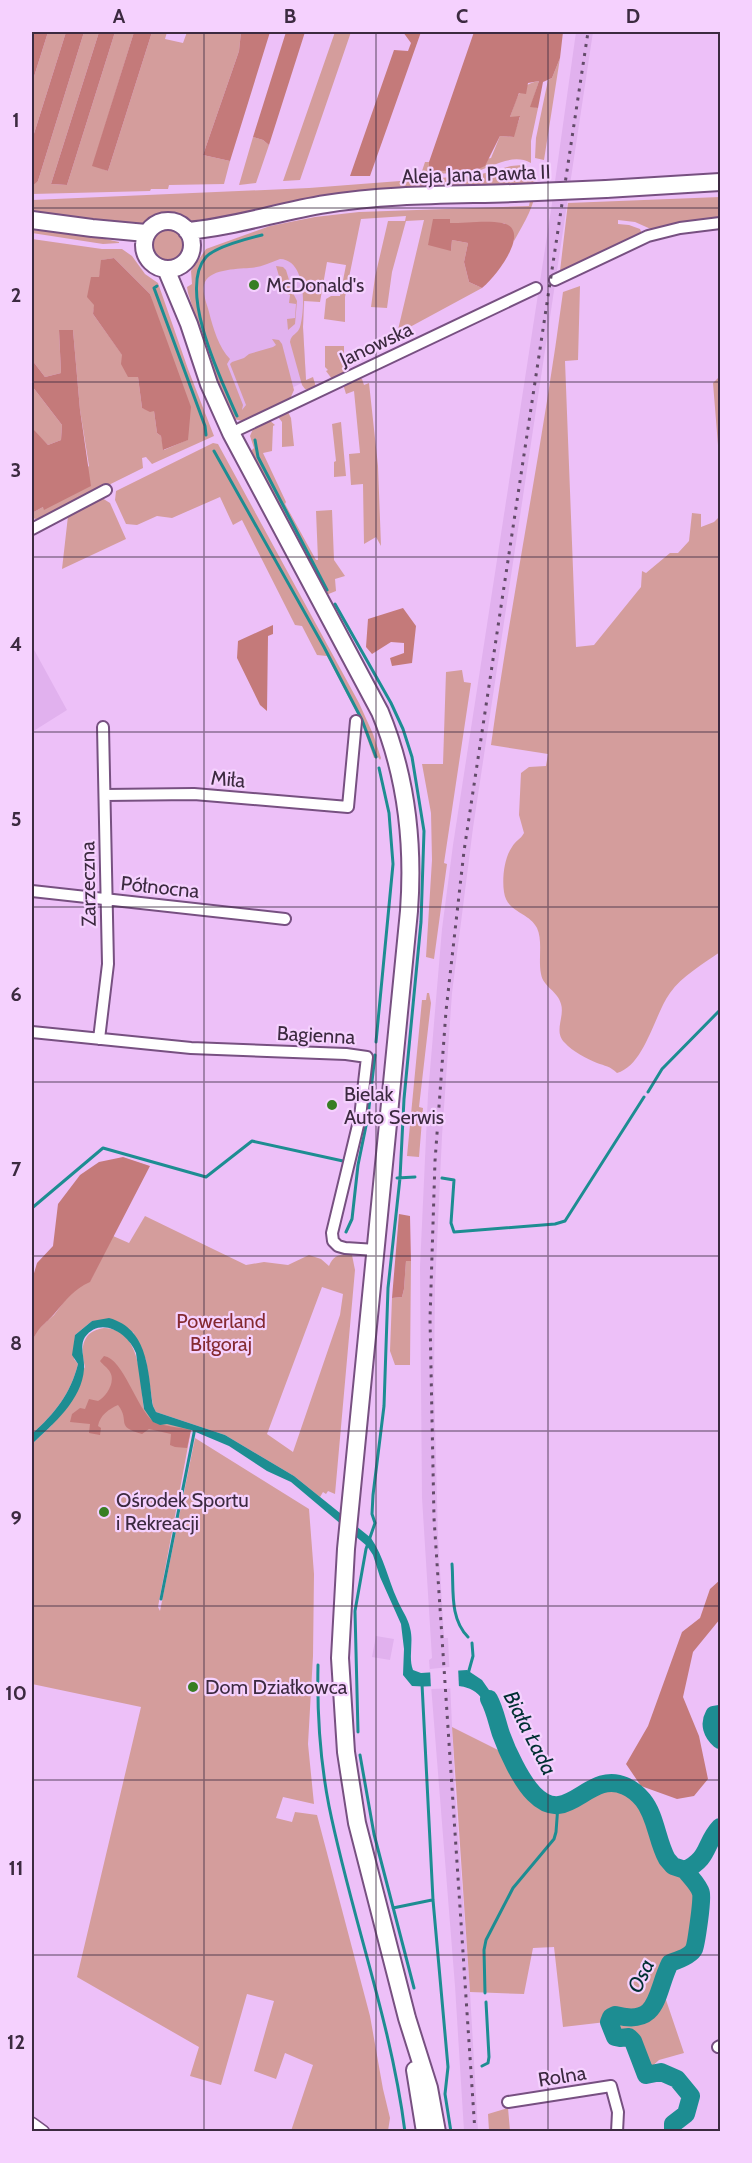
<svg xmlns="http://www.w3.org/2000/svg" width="752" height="2163" font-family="Cabin,sans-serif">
<rect width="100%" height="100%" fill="#edc0f8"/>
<path fill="#e1b1ee" d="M576 32H593L473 828 452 993 442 1136 435 1287 434 1382 438 1537 444 1638H448L455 1792 470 1992 478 2131H464L455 1986 429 1660 432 1658 422 1498 420 1267 428 1094 442 929 453 845 551 210Z
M290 245 305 291 303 327 306 381 242 412 213 336 200 286 203 275Z
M32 646 67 710 32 732Z
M376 1636 394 1639 390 1660 372 1657Z"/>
<path fill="#d49d9c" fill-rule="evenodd" d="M48 32H66L32 140V83Z
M84 32H99L51 184 67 185 115 32H134L93 165 108 171 152 32H167L165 39 183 43 187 32H241L239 51 203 155 230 161 224 184 169 185 168 189H151L150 191 32 194V184L38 181Z
M335 32H351L300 180 283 181Z
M560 58 544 160 535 158 536 138 548 80 552 78Z
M539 81 531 106 538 108 531 141V163C511 152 491 169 472 172 455 174 438 173 421 174L425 162H429V171L491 158 500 136 513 137 520 117H510C517 99 518 84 539 81Z
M253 137 263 140 269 145 256 183 239 185Z
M522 165 533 171 537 181 532 182 537 183C535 206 525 221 514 241L512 229 504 223 449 224 450 219 433 220 451 251 452 240 468 243 464 262 469 282 482 288 397 334 424 220 406 221 392 272 387 308 371 307 375 277 388 221H405L406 216 361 219 345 297V322L324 319 326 299 331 296H340L346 265 327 262 320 302 304 301 303 327 306 380 313 377 316 387 310 390 305 389 302 385 290 342C291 334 298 334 300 327 305 309 307 260 280 259 270 263 259 268 249 268 237 269 207 269 204 285 202 293 207 304 209 312 213 328 219 348 230 359L227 364 243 405 242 410 246 405 230 364 232 362 244 358 249 354 273 347 276 345 272 339 279 340 282 344 294 390 290 399 242 421 234 419 217 384 188 293 187 287 192 284 191 271 206 249 270 226 315 217 359 212 529 206 533 184 328 195 266 208 200 225C188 225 180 216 168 216 155 217 148 227 136 228L32 211V200L309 188 478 175 511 166Z
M720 197V218L653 230 635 222 618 220V224L629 225 640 229 642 234 560 271 568 203Z
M32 226 74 232 119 242V243L103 244 32 233Z
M150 245a17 17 0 1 1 34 0a17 17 0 1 1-34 0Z
M32 239 102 249H122L132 256 145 274 158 283 188 369 214 436 152 464 146 457 142 458 143 468 38 520 33 518 32 513 43 507 89 466 80 410 73 330H59L61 373 45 377 32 360ZM114 258 150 294 187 440 164 450 161 436 157 433 154 411 142 408 138 377 93 314 102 260Z
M276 266 283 267 286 270 293 293 297 301 295 324 288 330 287 319 295 318 296 304 289 303 290 295 284 293Z
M580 286 578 360 565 361 576 647 594 645 641 587 642 571 646 573 670 553H678L689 541 692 513 701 514V527L714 522 720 516V503V952C703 964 682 976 670 993 654 1015 645 1065 617 1073 610 1066 605 1066 597 1063 587 1059 572 1051 565 1043 553 1032 565 1017 561 1004 558 991 543 987 541 974 538 959 543 941 537 928 529 912 507 913 504 892 502 879 504 858 512 847 515 841 521 839 524 833L519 815 521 773 529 767 546 766 548 754 491 745C512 594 543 444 563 292Z
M383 340 385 341C366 349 354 351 348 372L332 379 326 371 328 370 325 367V346H344V355Z
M358 377 362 379 364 385 369 383 378 466 381 546 376 537 364 544 363 484 351 485 349 454 360 453 354 391 346 394 343 384Z
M719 377H720V470L713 383Z
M32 386 62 425 61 440 48 445 33 431 34 440H32Z
M288 412 291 418 294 446 282 447V422L279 418V414Z
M268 419 275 425 273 426 272 451 263 453 286 502 285 504 316 560H318L316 511 332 510 334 560 345 576 335 579 336 591 326 595 250 452 254 448 250 436 253 429 261 426 260 423Z
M341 422 346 476 334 477V462L336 461 332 424Z
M213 443 218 444 359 703 373 734 381 758 380 760 378 757 374 758 361 721 327 656 317 655 302 626 295 625 242 520 233 525 220 497 172 518 157 516 137 525 126 524 115 500 116 491Z
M102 498 110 503 126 539 62 569 68 516Z
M462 670 464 682 471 683 444 863 447 864 434 959 426 957 432 860 431 813 422 764H443L446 672Z
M427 993H429L431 1003 419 1107 423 1108 419 1157 407 1156 422 1000H426Z
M145 1216 246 1265 264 1262 288 1265 309 1255 321 1259 329 1266C334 1254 341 1254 352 1255L355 1270 335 1494 328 1491 326 1494 323 1492 320 1497 294 1476 225 1435 156 1412 153 1406 146 1360 133 1332 92 1321 75 1335 74 1359 78 1364C70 1395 55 1413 32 1434V1342L37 1330 54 1315 66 1299 78 1287 90 1281 113 1236 129 1243ZM322 1287 343 1294 340 1315 293 1452 267 1434Z
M406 1260 411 1261 410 1365H395L390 1351 392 1298 402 1297 404 1289Z
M104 1328C142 1329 140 1381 144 1409L191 1430 158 1607 160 1611 195 1438 309 1509 314 1574 313 1656 308 1744 314 1804 283 1797 276 1818 292 1822 295 1812 317 1815 370 2016 383 2089 390 2118 388 2131H291L313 2065 285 2053 276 2079 254 2071 274 2001 247 1994 221 2085 190 2076 199 2047 77 1977 141 1707 32 1684V1444L51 1426 85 1367C80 1348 82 1331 104 1328Z
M452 1727 504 1753 524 1791 552 1812C577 1811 591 1787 616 1789 647 1792 650 1846 666 1867 671 1874 678 1875 685 1878 696 1884 700 1899 700 1910L692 1911 691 1915 697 1921C696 1947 694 1947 673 1961L668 1959C662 1981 650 2033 616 2012L609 2017 606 2022 563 2027 554 1947 533 1948 524 1994 470 1992Z
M664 1994 684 2053 659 2060 646 2072 632 2035 622 2036 616 2033 611 2024 616 2016C640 2026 651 2012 664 1994Z
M508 2108 510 2131H489L488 2114Z"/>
<path fill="#c47a7a" d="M32 32H48L32 83Z
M66 32H84L38 181 32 186V140Z
M99 32H115L67 185 51 184Z
M134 32H152L108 171 92 166Z
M241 32H270L230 161 203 155 239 51Z
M286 32H305L269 145 263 140 253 137Z
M403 32H421L370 176H350L394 50 408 51 411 43Z
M474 32H563L560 58 552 78 543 82 538 108 530 107 539 81 528 83 526 94 519 93 510 117 520 116 514 137 500 136 485 166 476 170 429 171V162Z
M433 219H450V223C465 223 488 220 502 223 534 229 494 279 482 288L469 282 464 262 468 243 452 240 451 251 428 245Z
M114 258 150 294 191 407 188 440 163 450 161 436 157 433 154 411 150 412 142 408 138 377H128L121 364 122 355 93 314 94 305 87 297 91 277H99L101 260Z
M59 330H73L80 410 91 486 44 510 43 507 32 513 33 429 48 445 61 440 62 425 32 386V360L45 377 61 373Z
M403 608 416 626 412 663 392 666 390 658 404 653V643L391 642 372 654 366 647 368 619Z
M273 625V634L268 636 267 711 260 705 237 658 238 641Z
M123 1157 150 1166 90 1282C74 1289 66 1300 55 1313 44 1326 39 1325 32 1342V1280L37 1263 53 1246 58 1204 80 1175 99 1162Z
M399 1214 410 1216 411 1261H406L404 1289 402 1297 392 1298Z
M104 1356C123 1358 137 1410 154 1422 157 1425 184 1428 191 1430L187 1448 175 1447 170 1445 171 1434 149 1429 142 1434C114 1426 131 1422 118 1405 109 1409 100 1415 98 1426L101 1428 100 1435 89 1433 90 1424 70 1422 72 1414 80 1408 85 1409 89 1399 98 1401C106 1397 116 1382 110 1372 108 1368 103 1365 100 1361Z
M720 1580V1619L693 1652 683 1697 699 1736 708 1779 694 1796 677 1799 641 1786 626 1764 648 1726 682 1632 700 1618 710 1589Z"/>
<path fill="#1d8d92" d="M109 1318C149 1329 148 1372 153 1406L156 1412 225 1435 294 1476 371 1538C384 1557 388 1579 397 1599 401 1609 408 1618 410 1628 414 1642 408 1657 413 1670L421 1673 467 1670 482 1680 489 1690 501 1721 494 1724C478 1672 453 1689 412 1686L403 1675 404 1649 401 1624 380 1577 373 1555 367 1546 291 1482 267 1471 229 1446 191 1430 167 1424 160 1425 153 1422 144 1409 136 1353C129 1334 101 1315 85 1337 79 1346 85 1359 84 1369 82 1400 53 1424 32 1444V1434C55 1413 70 1395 78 1364L72 1355 75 1335 92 1321Z"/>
<path fill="#edc0f8" d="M458 1666 459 1688 431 1689 430 1669Z"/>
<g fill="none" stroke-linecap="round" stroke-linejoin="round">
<path stroke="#1d8d92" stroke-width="3" d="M157 286 154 288 205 426 206 435
M237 416C222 382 177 290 206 257 215 247 249 238 262 235
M255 440 258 457 327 590
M214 451 324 647 362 720 376 757
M335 604 391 703 403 729 412 757 424 831 421 922 404 1099 400 1178 388 1288 384 1406 373 1495 372 1514 375 1523 366 1549 355 1611 358 1732
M376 1042 393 864 389 813 379 768
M648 1092 662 1069 720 1010
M397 1178 415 1177
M442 1178 454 1180 451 1223 454 1232 555 1224 565 1221 644 1097
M32 1208 103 1148 206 1177 252 1141 343 1161
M346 1232 352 1219 358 1165 368 1116 375 1055
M452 1564C454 1588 449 1618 468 1637
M161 1599 195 1428
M318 1665C317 1712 320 1760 329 1806 351 1915 391 2021 405 2132
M468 1674 473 1656 472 1643
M422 1684 433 1900 448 2067 445 2094 451 2132
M360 1755 374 1834 414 1988
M393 1908 432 1900
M485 1993 484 1950 486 1940 513 1888 554 1839 556 1832 558 1805
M482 2066 488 2063 489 2057 486 2002"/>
<path stroke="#1d8d92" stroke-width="18" d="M489 1699C495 1710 497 1722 501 1734 507 1751 521 1781 534 1794 568 1829 588 1769 625 1786 632 1789 638 1794 643 1800 656 1816 657 1841 667 1859L673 1866 685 1870C710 1858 704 1844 720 1827
M720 1714 714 1715C709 1724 712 1733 720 1740
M673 2132V2124L686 2114 691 2096 677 2079 661 2072 646 2075 633 2041 629 2037 620 2038 615 2037 609 2022 611 2017 615 2015C660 2027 655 1993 670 1963 676 1961 691 1956 694 1949 696 1945 703 1897 701 1893 699 1885 690 1877 685 1870"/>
<g stroke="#775081" stroke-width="14">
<path id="minor" d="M555 280 648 236 680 228 720 223
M231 433 536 288
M32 529 106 490
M105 795 194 794 348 807 356 721
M32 891 285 919
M32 1032 191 1048 346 1054 367 1057 360 1117 332 1233 333 1241 338 1246 345 1248 376 1250
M99 1039 108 964 103 727
M718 2047 720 2046
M508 2102 611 2086 618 2112 617 2132"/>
</g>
<g stroke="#775081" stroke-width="15">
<path id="tertiary" d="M32 2124 43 2132"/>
</g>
<g stroke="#775081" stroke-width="20">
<path id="primary" d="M606 189 720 182
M32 220 92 228 146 233
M144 245a24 24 0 1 1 48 0a24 24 0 1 1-48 0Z
M187 231C235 227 280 211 326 204 388 194 452 195 514 193
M166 269 189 324 209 384 231 433 380 712C407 777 414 842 409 911L346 1549 340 1658 346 1752 357 1823 407 2018 429 2088 437 2132
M415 2070 425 2132"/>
</g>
<use href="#minor" stroke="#fff" stroke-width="10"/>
<use href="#tertiary" stroke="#fff" stroke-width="12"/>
<use href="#primary" stroke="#fff" stroke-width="16"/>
<path stroke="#634b69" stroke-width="3" stroke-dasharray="3 6" stroke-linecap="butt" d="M475 2132 434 1518 430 1319 435 1161 446 1011 464 851 588 32"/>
<g stroke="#775081" stroke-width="20" stroke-linecap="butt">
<path id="primary-bridge" d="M514 193 606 189"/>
</g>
<use href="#primary-bridge" stroke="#fff" stroke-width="16"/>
</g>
<path fill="none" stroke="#3c2a40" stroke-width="1.5" stroke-opacity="0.55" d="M204 32V2132M376 32V2132M548 32V2132M32 208H720M32 382H720M32 557H720M32 732H720M32 907H720M32 1082H720M32 1256H720M32 1431H720M32 1606H720M32 1780H720M32 1955H720"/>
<g fill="#377e23" stroke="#f5d1fe" stroke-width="2">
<circle cx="254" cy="285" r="6"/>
<circle cx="332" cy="1105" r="6"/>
<circle cx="104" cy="1512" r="6"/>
<circle cx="193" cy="1687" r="6"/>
</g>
<g text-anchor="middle" stroke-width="4.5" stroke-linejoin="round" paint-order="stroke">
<g font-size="20" fill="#3c2a40" stroke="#f5d1fe">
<text transform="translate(476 174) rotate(-2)" y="7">Aleja Jana Pawła II</text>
<text transform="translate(376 344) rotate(-25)" y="7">Janowska</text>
<text transform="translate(228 779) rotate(5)" y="7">Miła</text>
<text transform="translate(88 884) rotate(-91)" y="7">Zarzeczna</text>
<text transform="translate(160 887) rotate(6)" y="7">Północna</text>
<text transform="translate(316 1035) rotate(3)" y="7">Bagienna</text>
<text transform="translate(562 2076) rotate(-9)" y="7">Rolna</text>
</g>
<g font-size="20" fill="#3c2a40" stroke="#f5d1fe" text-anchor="start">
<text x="266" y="292">McDonald's</text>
<text x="344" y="1101">Bielak<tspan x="344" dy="23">Auto Serwis</tspan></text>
<text x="116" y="1507">Ośrodek Sportu<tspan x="116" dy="23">i Rekreacji</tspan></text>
<text x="205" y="1694">Dom Działkowca</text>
</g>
<g font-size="20" fill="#842a31" stroke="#f5d1fe">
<text x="221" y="1328">Powerland<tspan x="221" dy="23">Biłgoraj</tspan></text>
</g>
<g font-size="21" font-style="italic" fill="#003032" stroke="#f5d1fe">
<text transform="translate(530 1733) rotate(63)" y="7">Biała Łada</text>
<text transform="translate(641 1976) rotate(-64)" y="7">Osa</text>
</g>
</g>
<rect width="752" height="2163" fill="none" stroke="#f5d1fe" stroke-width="66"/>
<rect x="33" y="33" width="686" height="2097" fill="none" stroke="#3c2a40" stroke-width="2"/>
<g font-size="20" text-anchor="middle" font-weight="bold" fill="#3c2a40">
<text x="119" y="23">A</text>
<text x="290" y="23">B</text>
<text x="462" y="23">C</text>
<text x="633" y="23">D</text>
<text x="16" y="127">1</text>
<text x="16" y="302">2</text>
<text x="16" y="477">3</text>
<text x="16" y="651">4</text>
<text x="16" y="826">5</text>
<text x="16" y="1001">6</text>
<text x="16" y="1176">7</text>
<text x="16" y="1350">8</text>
<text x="16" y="1525">9</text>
<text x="16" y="1700">10</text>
<text x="16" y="1875">11</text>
<text x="16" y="2049">12</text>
</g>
</svg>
